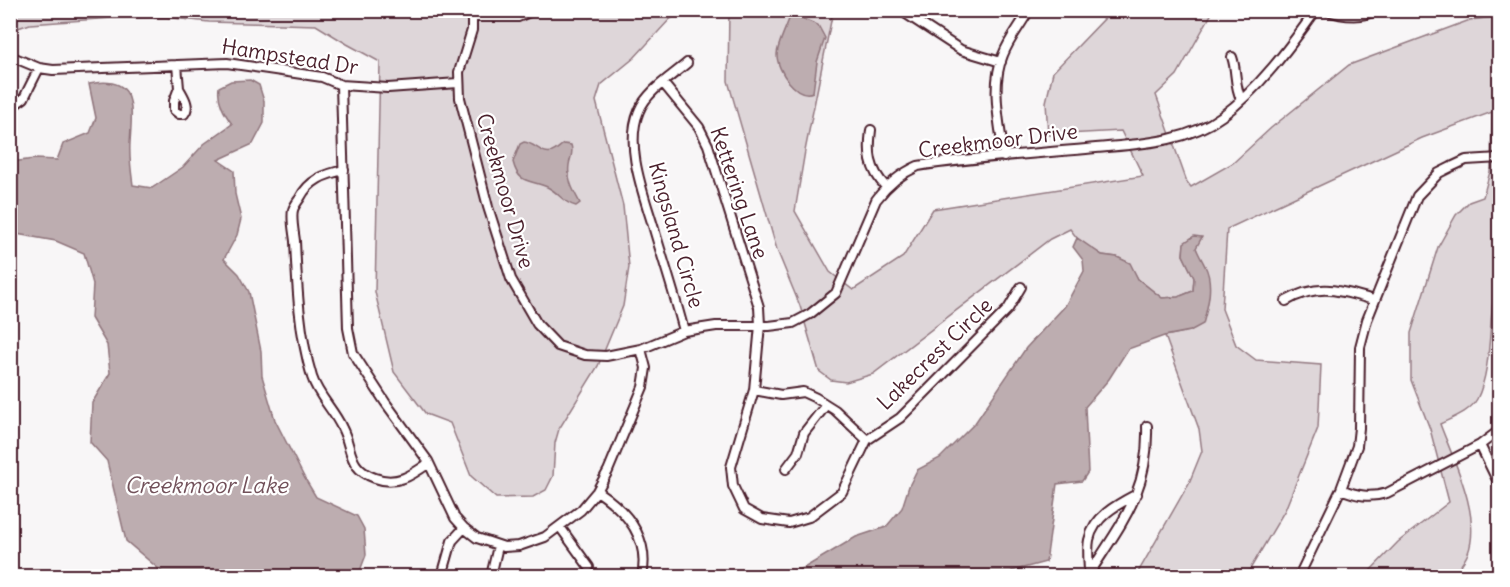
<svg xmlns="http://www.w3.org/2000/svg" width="1510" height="587" font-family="Delius,sans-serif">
<rect width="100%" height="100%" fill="#f8f6f7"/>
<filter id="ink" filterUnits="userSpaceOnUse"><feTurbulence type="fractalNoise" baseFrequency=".0167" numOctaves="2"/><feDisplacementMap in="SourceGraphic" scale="12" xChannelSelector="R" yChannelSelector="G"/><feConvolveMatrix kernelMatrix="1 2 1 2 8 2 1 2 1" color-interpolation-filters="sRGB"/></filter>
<g filter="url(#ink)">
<path fill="#ded6d9" stroke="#947a82" stroke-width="1.5" d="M11 10 684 11 670 19 634 58 601 85 596 101 623 206 629 267 623 306 598 366 559 429 555 443 553 476 546 490 533 497 496 498 471 476 450 423 426 414 394 372 375 292 380 62 347 44 316 25 209 22 164 17 112 18 30 24 15 29 11 34Z
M729 11H833L805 151 795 211 830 272 853 290 903 257 933 209 1143 176 1121 131 1048 135 1046 102 1053 72 1105 18 1107 11H1213L1177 75 1156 95 1187 182 1191 187 1233 163 1271 128 1349 65 1470 20 1493 17 1499 21C1499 121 1501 222 1491 322 1489 346 1488 377 1477 399 1470 412 1452 418 1440 424 1453 459 1482 516 1468 553 1465 561 1458 569 1453 576H1365L1398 542 1449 502 1430 429 1411 380V333L1438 247 1456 215 1469 202 1483 197 1491 168 1492 112 1422 138 1227 229 1222 309 1236 345 1256 360 1321 365 1318 428 1285 510 1246 576H1136L1189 483 1202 451 1199 429 1165 336 1190 331 1205 266 1200 261 1196 248 1184 244 1183 255 1194 277 1193 291 1178 297 1162 298 1138 279 1129 263 1117 257 1102 255 1087 246 1077 238 1070 229 1050 239 873 374 846 382 831 380 819 371 800 306 777 250 728 81Z"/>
<path fill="#bdadb0" stroke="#8f747b" stroke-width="1.5" d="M796 16 818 25 825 38 817 62 813 92C796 99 777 70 777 55 777 46 786 28 789 19Z
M250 80 259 85 264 101V123L253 144 218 160 234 171 235 194 241 219 237 235 224 259 239 274 249 292 261 351 262 376 275 420 304 477 316 497 357 516 364 529 366 555 358 576H167L126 541 107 461 90 442 92 403 110 373 107 345 91 318 93 284 84 253 56 241 11 233V162L35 159 57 160 63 144 90 133 96 118 89 84C138 74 132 108 130 143 129 157 131 171 133 185L152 188 183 167 204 144 232 124C224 113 217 101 219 87L231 81Z
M524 142C535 143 542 155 552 152 558 150 559 146 564 144L571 145C574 153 570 157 569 165 567 180 573 190 580 203L576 206C563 203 560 194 549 188 532 179 519 186 513 162L520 144Z
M1194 236 1202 237 1196 248C1199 255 1202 260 1205 266 1214 283 1208 306 1203 324L1190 331 1164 336 1128 349 1109 379 1085 407 1088 472 1082 481 1057 484 1046 562 1012 571 1009 576H777L804 568 856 537 886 527 902 508 909 486 917 470 940 458 975 423 1026 348 1065 306 1084 271 1083 260 1073 247 1077 238 1102 255 1117 257 1130 263 1138 279 1162 298 1178 297 1193 291 1194 278 1183 255 1184 243Z"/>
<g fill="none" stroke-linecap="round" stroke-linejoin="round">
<g stroke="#4a1f2b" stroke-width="12">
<path id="minor" d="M472 10V30L459 72 460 98 488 207 511 279 537 324 558 346 585 355 606 356 641 349 684 331 716 326H769L793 323 810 314 836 293 876 200C888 184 900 174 918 166 974 157 1031 154 1086 149 1132 144 1183 145 1222 116 1258 90 1290 47 1316 10
M900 10 961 50 1001 62
M1325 10C1342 16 1360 19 1377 10
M472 17H518L534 10
M10 56 39 68 53 70 227 63 322 77 341 85 388 88 458 83
M1232 57C1237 71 1234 85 1241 99
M177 65 179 88 174 101V110L179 114H184C191 106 183 96 179 88
M663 83 699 127 708 145 759 307 760 325 754 390 731 467 733 486 744 509 762 519 789 523 809 517 842 492 867 440 900 418 915 403 1008 309 1021 287
M341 85 348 328 353 353 385 402 428 461 455 518 464 528 477 538 504 547 519 546 545 537 581 510 597 491 608 471 643 387 646 368 641 349
M10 108 24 98 39 68
M871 130C868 153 869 169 886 187
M1004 157C1000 125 990 86 1003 55 1009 39 1021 25 1029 10
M344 170C325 174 309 180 300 198 298 201 294 206 293 210 291 219 294 232 295 241 297 286 299 334 312 377 318 396 334 410 342 428 353 449 347 468 375 478 397 486 412 475 429 463
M1286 301C1319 282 1341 291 1374 300
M684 331C675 296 664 263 654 229 644 195 624 146 639 111 647 91 671 77 687 63
M754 390 781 395 803 392 816 398 835 410 867 440
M1480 445 1500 486
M786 469 798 453 804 433 826 405
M1341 489C1357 496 1370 498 1387 493L1480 445 1500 430
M597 491C627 511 650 538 642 576
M560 527 589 567
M1089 574C1089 563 1087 550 1089 540 1094 516 1118 504 1137 494
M442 576 452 541 464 528
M491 576 498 546
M1088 576C1121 523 1149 493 1147 426
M1299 576 1341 489 1357 446 1359 428 1360 347 1367 320 1417 196 1439 173 1451 167 1466 160 1500 158
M1496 576 1500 567"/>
</g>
<use href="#minor" stroke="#fff" stroke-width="8"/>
</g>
</g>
<g text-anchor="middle" stroke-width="4.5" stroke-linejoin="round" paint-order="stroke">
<g font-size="21" fill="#4a1f2b" stroke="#fff">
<text transform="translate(290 57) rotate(9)" y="7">Hampstead Dr</text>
<text transform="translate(998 141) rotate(-7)" y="7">Creekmoor Drive</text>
<text transform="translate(505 191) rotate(74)" y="7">Creekmoor Drive</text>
<text transform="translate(739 193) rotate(71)" y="7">Kettering Lane</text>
<text transform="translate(676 235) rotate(74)" y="7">Kingsland Circle</text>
<text transform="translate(935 354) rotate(-44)" y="7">Lakecrest Circle</text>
</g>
<g font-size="22" font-style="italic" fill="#72515a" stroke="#fff">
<text x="206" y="493">Creekmoor Lake</text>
</g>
</g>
<rect width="1510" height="587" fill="none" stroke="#fff" stroke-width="36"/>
<rect x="18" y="18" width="1474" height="551" fill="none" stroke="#4a1f2b" stroke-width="2" filter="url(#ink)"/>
</svg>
